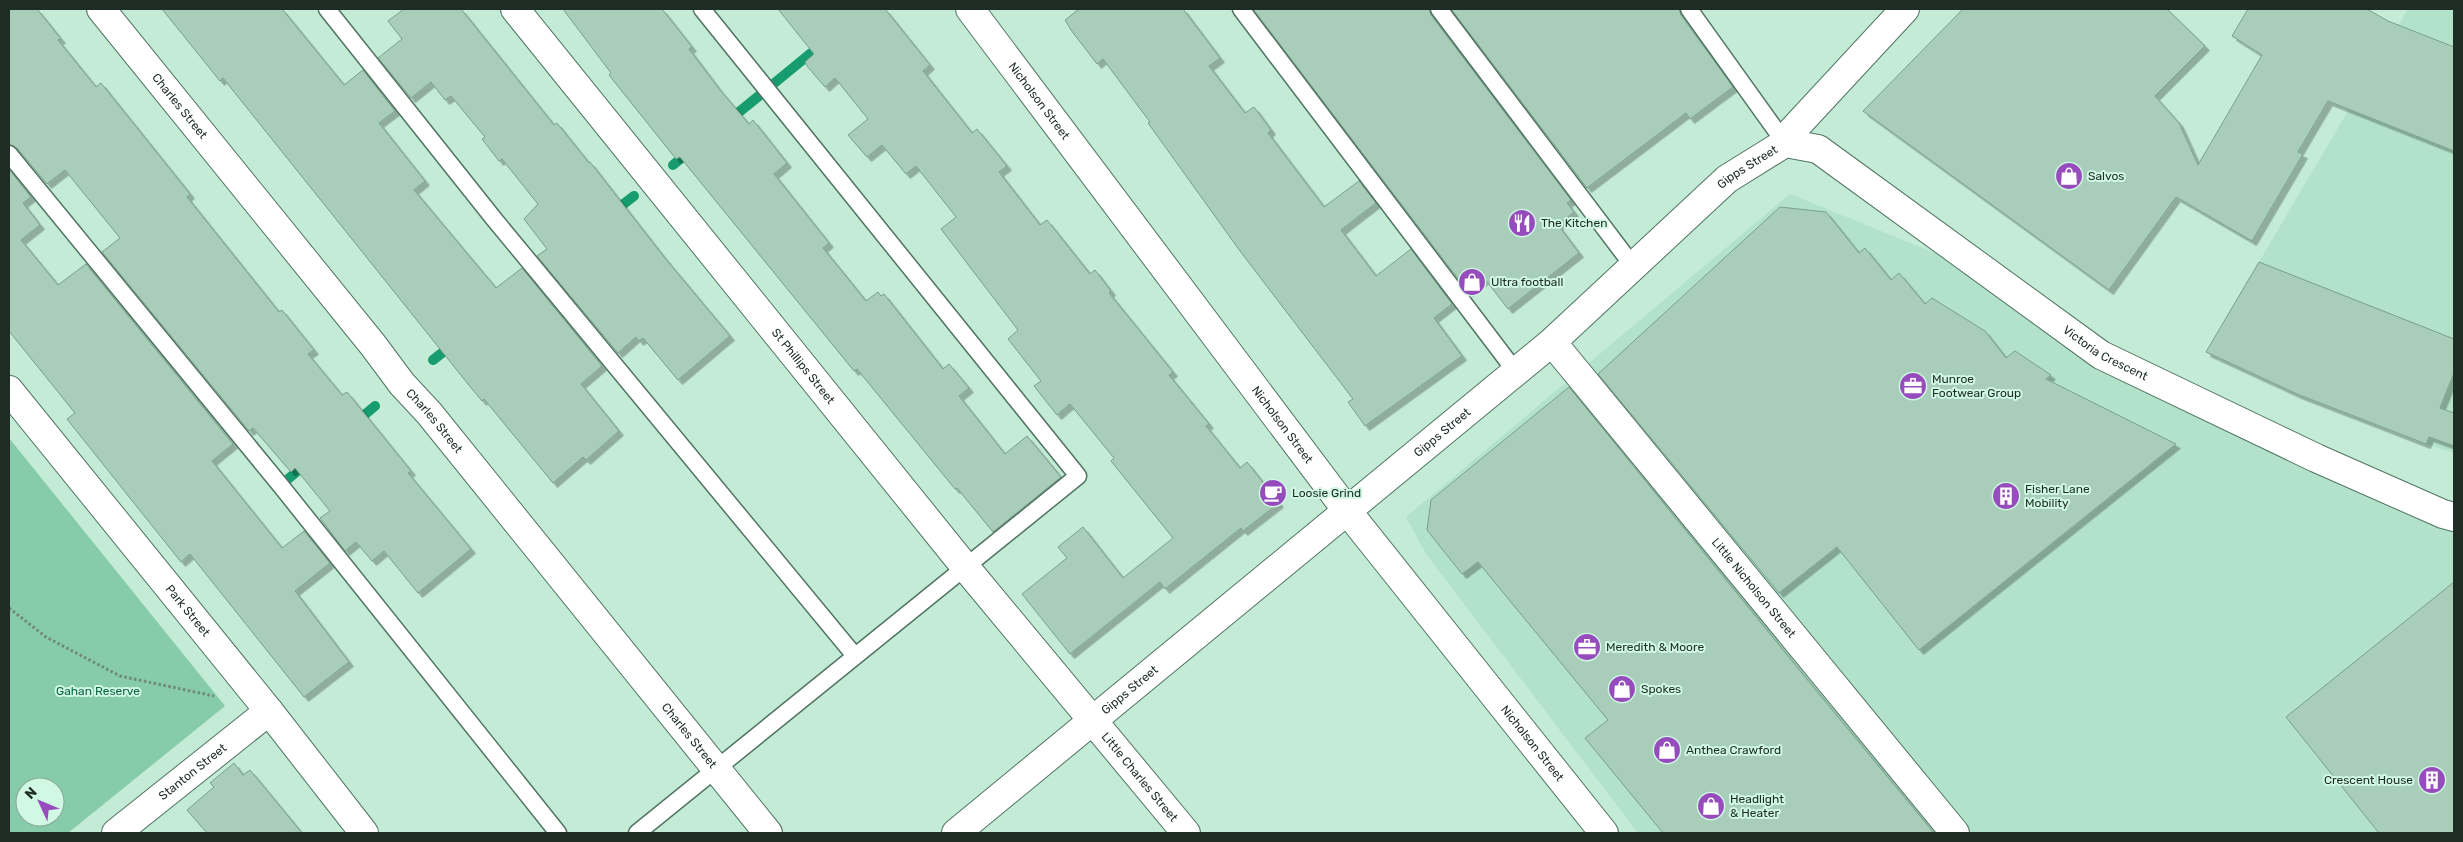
<svg xmlns="http://www.w3.org/2000/svg" width="2463" height="842" font-family="Rubik,sans-serif">
<defs>
<filter id="shadow"><feDropShadow dx="4.5" dy="4.5" stdDeviation="0" flood-color="#0004"/></filter>
</defs>
<rect width="100%" height="100%" fill="#c3ebd6"/>
<path fill="#b2e2c9" d="M2408 9H2454V453L2426 444 2297 394 2206 352Z
M1790 194 1989 275 2101 355 2454 517V833H1638L1426 554 1406 517Z"/>
<path fill="#86cbaa" fill-rule="evenodd" d="M9 438 225 706 68 833H9ZM25 787H55V817H25Z"/>
<g fill="none" stroke-linecap="round" stroke-linejoin="round">
<path stroke="#169c6e" stroke-width="10" d="M772 85 822 44
M728 121 760 95
M673 165 691 150
M613 212 634 196
M433 360 452 345
M356 422 375 406
M288 479 306 464"/>
</g>
<path fill="#a8ceba" stroke="#7a9f8c" filter="url(#shadow)" d="M9 9H37L61 39 58 40 96 87 101 83 190 194 187 197 279 312 282 310 314 350 308 354 342 395 347 392 411 471 408 473 471 549 418 593 384 551 372 561 356 542 345 551 320 518 330 511 295 468 291 472 253 428 249 431 102 252 120 238 65 170 47 184 17 148 9 144Z
M162 9H282L344 85 363 70 395 111 379 123 425 181 414 190 496 288 522 268 602 366 581 384 619 431 586 460 583 457 553 483 484 399 482 401 468 384 223 78 220 81Z
M404 9H461L554 125 557 123 589 163 590 162 664 257 730 336 678 380 643 338 639 341 636 337 618 353 537 256 547 249 524 219 538 204 502 159 499 161 482 139 485 137 451 96 445 100 431 82 411 98 378 58 402 39 388 21Z
M563 9H662L692 47 689 49 720 90 749 124 753 120 787 163 774 174 829 243 823 248 866 301 878 292 881 296 884 294 943 369 949 364 969 388 959 396 1005 454 1027 436 1061 477 993 532 957 488 955 489 857 369 854 371 680 157 676 159 609 75 611 73Z
M778 9H885L930 65 923 71 972 133 977 129 1007 166 999 172 1040 225 1047 220 1090 274 1095 270 1111 291 1109 293 1173 372 1169 375 1209 424 1206 426 1240 468 1247 462 1279 503 1243 531 1241 528 1165 589 1160 582 1070 654 1022 594 1067 558 1058 547 1083 527 1123 578 1173 538 1111 461 1114 458 1070 404 1057 415 1034 386 1041 381 1008 339 1018 330 941 229 956 217 916 166 906 174 882 145 867 157 848 135 868 119 835 78 825 87 807 66 805 62 814 54Z
M1079 9H1183L1220 58 1209 66 1245 113 1254 107 1271 130 1268 133 1324 207 1359 181 1376 203 1341 230 1376 276 1411 249 1452 304 1434 318 1462 356 1365 426 1348 402 1353 399 1240 251 1148 123 1150 122 1103 59 1097 64 1071 30 1065 20Z
M1253 9H1429L1431 15 1571 200 1567 203 1574 212 1558 225 1579 253 1508 309 1485 279 1468 292Z
M1451 9H1679L1681 15 1733 87 1690 119 1686 113 1587 188Z
M1963 9H2167L2205 46 2155 96 2179 123 2198 165 2262 55 2232 36 2248 9H2367L2388 21 2454 47V151L2328 101 2298 152 2303 154 2252 241 2176 197 2109 290 1863 111Z
M9 169 31 197 23 203 40 225 21 240 58 285 86 264 233 444 212 461 282 548 304 531 330 563 295 591 349 662 304 697 190 554 181 562 67 419 75 413 9 331Z
M1780 207 1826 212 1859 253 1865 248 1891 280 1899 273 1925 304 1932 298 1985 331 2006 358 2015 351 2051 375 2046 379 2176 444 1919 650 1837 547 1779 593 1598 374Z
M2259 262 2454 339V373L2440 408 2454 413V446L2429 437 2426 444 2297 394 2206 352Z
M1569 387 1810 683 1934 833H1663L1585 738 1608 720 1478 562 1462 574 1427 530 1431 500Z
M2454 582V833H2379L2286 717Z
M234 763 243 775 250 770 302 833H207L187 810 214 787 210 783Z"/>
<g fill="none" stroke-linecap="round" stroke-linejoin="round">
<g stroke="#517463" stroke-width="19">
<path id="service" d="M327 9 494 219 855 656
M1241 9 1516 372
M1439 9 1633 266
M1689 9 1785 143
M9 154 281 486 558 833
M637 833 1078 476 702 9"/>
</g>
<g stroke="#517463" stroke-width="30">
<g id="minor">
<path id="s1" d="M101 9 373 345 402 384 429 413 768 833"/>
<path id="s2" d="M515 9 966 568 1186 833"/>
<path d="M1785 143 1791 132 1905 9"/>
<path id="s3" d="M1552 342 1955 833"/>
<path id="s4" d="M9 390 269 711 364 833"/>
<path id="s5" d="M116 833 269 711"/>
</g>
</g>
<g stroke="#517463" stroke-width="30">
<g id="tertiary">
<path id="s6" d="M970 9 1348 512 1604 833"/>
<path id="s7" d="M956 833 1552 342 1727 179 1785 143 1818 149 2101 355 2316 458 2443 514 2454 517"/>
</g>
</g>
<path stroke="#6f8a7c" stroke-width="3" stroke-dasharray="2.5 2.5" stroke-linecap="butt" d="M9 608 46 637 120 676 214 696"/>
<use href="#service" stroke="#fff" stroke-width="16"/>
<use href="#minor" stroke="#fff" stroke-width="28"/>
<use href="#tertiary" stroke="#fff" stroke-width="28"/>
</g>
<defs>
<g id="shop-disc" transform="scale(1.4375)"><circle r="9.5" fill="#974cbd" stroke="#d0f8e3"/><path d="M-5-2.5h2.3a2.7 3.5 0 0 1 5.4 0H5L5.5 6h-11ZM-1.5-2.5h3a1.5 2.3 0 0 0-3 0Z" fill="#fff"/></g>
<g id="restaurant-disc" transform="scale(1.4375)"><circle r="9.5" fill="#974cbd" stroke="#d0f8e3"/><path d="M-5-6h1v4h1v-4h1v4h1v-4h1v5L-1.5 .5V6h-2V.5L-5-1ZM5-6V6H3V1.5H1.5Q1.5-4 5-6Z" fill="#fff"/></g>
<g id="office-disc" transform="scale(1.4375)"><circle r="9.5" fill="#974cbd" stroke="#d0f8e3"/><path d="M-6-3h4V-5.5h4V-3h4V5H-6ZM-1-4.5V-3h2v-1.5ZM-6 0V1H6V0Z" fill="#fff"/></g>
<g id="cafe-disc" transform="scale(1.4375)"><circle r="9.5" fill="#974cbd" stroke="#d0f8e3"/><path d="M-5.5-4.5H6V0H3Q3 3.5 0 3.5H-2.5Q-5.5 3.5-5.5 0ZM3-3.2v2h1.7v-2ZM-6 4.5H4V6H-6Z" fill="#fff"/></g>
<g id="building-disc" transform="scale(1.4375)"><circle r="9.5" fill="#974cbd" stroke="#d0f8e3"/><path d="M-4-6H4V6H1V3H-1V6H-4ZM-2.5-4.3h1.7v1.8h-1.7ZM.8-4.3h1.7v1.8H.8ZM-2.5-1h1.7V.8h-1.7ZM.8-1h1.7V.8H.8Z" fill="#fff"/></g>
</defs>
<g fill-rule="evenodd">
<use href="#shop-disc" x="2069" y="176"/>
<use href="#restaurant-disc" x="1522" y="223"/>
<use href="#shop-disc" x="1472" y="282"/>
<use href="#office-disc" x="1913" y="386"/>
<use href="#cafe-disc" x="1273" y="493"/>
<use href="#building-disc" x="2006" y="496"/>
<use href="#office-disc" x="1587" y="647"/>
<use href="#shop-disc" x="1622" y="689"/>
<use href="#shop-disc" x="1667" y="750"/>
<use href="#building-disc" x="2432" y="780"/>
<use href="#shop-disc" x="1711" y="806"/>
</g>
<g text-anchor="middle" stroke-width="4" stroke-linejoin="round" paint-order="stroke">
<g font-size="12" fill="#1d2d25" stroke="#d0f8e3">
<text dy="4" stroke="none"><textPath href="#s6" startOffset="115">Nicholson Street</textPath></text>
<text dy="4" stroke="none"><textPath href="#s1" startOffset="125">Charles Street</textPath></text>
<text dy="4" stroke="none"><textPath href="#s7" startOffset="1035">Gipps Street</textPath></text>
<text dy="4" stroke="none"><textPath href="#s7" startOffset="1466">Victoria Crescent</textPath></text>
<text dy="4" stroke="none"><textPath href="#s2" startOffset="459">St Phillips Street</textPath></text>
<text dy="4" stroke="none"><textPath href="#s1" startOffset="530">Charles Street</textPath></text>
<text dy="4" stroke="none"><textPath href="#s6" startOffset="520">Nicholson Street</textPath></text>
<text dy="4" stroke="none"><textPath href="#s7" startOffset="630">Gipps Street</textPath></text>
<text dy="4" stroke="none"><textPath href="#s3" startOffset="318">Little Nicholson Street</textPath></text>
<text dy="4" stroke="none"><textPath href="#s4" startOffset="284">Park Street</textPath></text>
<text dy="4" stroke="none"><textPath href="#s7" startOffset="225">Gipps Street</textPath></text>
<text dy="4" stroke="none"><textPath href="#s1" startOffset="935">Charles Street</textPath></text>
<text dy="4" stroke="none"><textPath href="#s6" startOffset="925">Nicholson Street</textPath></text>
<text dy="4" stroke="none"><textPath href="#s5" startOffset="98">Stanton Street</textPath></text>
<text dy="4" stroke="none"><textPath href="#s2" startOffset="990">Little Charles Street</textPath></text>
</g>
<g font-size="12" fill="#1d2d25" stroke="#d0f8e3" text-anchor="start">
<text x="2088" y="180">Salvos</text>
<text x="1541" y="227">The Kitchen</text>
<text x="1491" y="286">Ultra football</text>
<text x="1932" y="383">Munroe<tspan x="1932" dy="14">Footwear Group</tspan></text>
<text x="2025" y="493">Fisher Lane<tspan x="2025" dy="14">Mobility</tspan></text>
<text x="1292" y="497">Loosie Grind</text>
<text x="1606" y="651">Meredith &amp; Moore</text>
<text x="1641" y="693">Spokes</text>
<text x="1686" y="754">Anthea Crawford</text>
<text x="2413" y="784" text-anchor="end">Crescent House</text>
<text x="1730" y="803">Headlight<tspan x="1730" dy="14">&amp; Heater</tspan></text>
</g>
<g font-size="12" fill="#0b6747" stroke="#d0f8e3">
<text x="98" y="695">Gahan Reserve</text>
</g>
</g>
<rect width="2463" height="842" fill="none" stroke="#1d2d25" stroke-width="20"/>
<g transform="translate(40 802) rotate(314)"><circle r="24" fill="#d0f8e3" stroke="#88a797"/>
<path d="M0-4L9 19L0 12L-9 19Z" fill="#974cbd"/>
<text y="-8" font-size="14" font-weight="bold" text-anchor="middle" fill="#1d2d25">N</text>
</g>
</svg>
